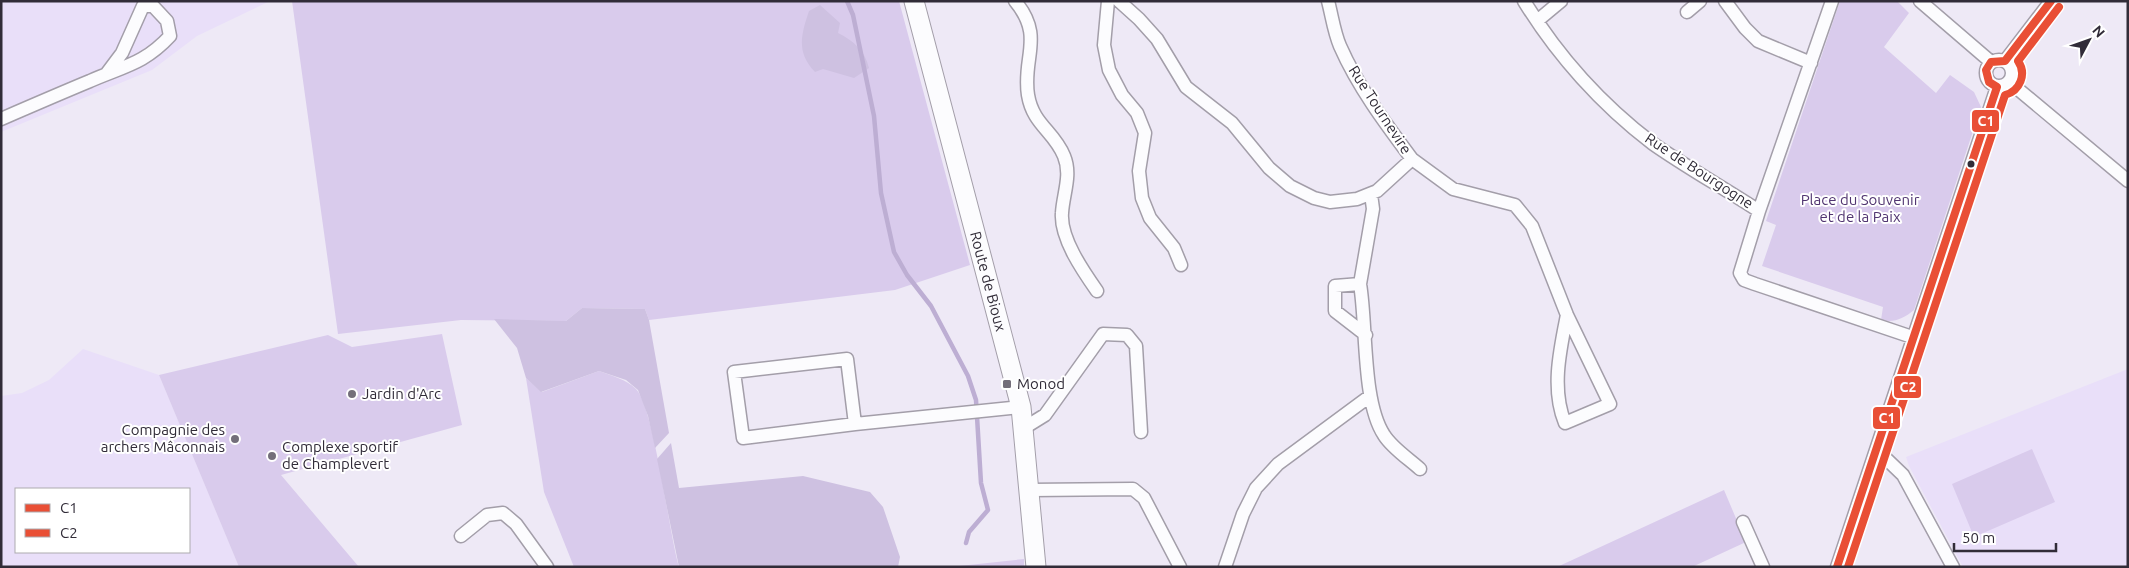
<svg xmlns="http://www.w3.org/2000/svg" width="2129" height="568" font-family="Ubuntu,sans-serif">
<rect width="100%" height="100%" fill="#eee9f6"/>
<path fill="#e9dff9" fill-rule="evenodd" d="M1 1H270L197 36 152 70 1 132Z
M83 349 159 375 239 567H1V396L22 393 49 380ZM16 489H189V552H16Z
M2128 369V567H1963L1909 466 1906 457Z"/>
<path fill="#d9cbec" d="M292 1H899L970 265 895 290 649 320 645 309 582 308 566 321 461 320 338 334Z
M1840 1H1897L1909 13 1884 47 1936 93 1950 75 1974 92 1981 107 1914 310C1903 319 1894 323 1881 320L1883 307 1762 266 1776 225 1766 221Z
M442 334 462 425 281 475 359 567H239L159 375 328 335 352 347Z
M599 371C612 376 626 379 636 389 654 407 669 534 679 567H574L544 492 526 378 542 392Z
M2032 449 2055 502 1974 537 1952 484Z
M1724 490 1746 542 1692 567H1557Z
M1024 559V567H950Z"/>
<path fill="#cec1e1" d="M820 5 840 23 838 33C854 41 865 51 869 68L854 78 823 69 815 72C796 52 801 35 809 11Z
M582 308 645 309 649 320 669 433 655 448 648 416 638 390 626 380 599 371 541 392 526 378 517 348 494 319 566 321Z
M671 443 679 488 803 476 870 492 883 507 900 557 898 567H679L657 459Z"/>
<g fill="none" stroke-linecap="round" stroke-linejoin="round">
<path stroke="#bdaed3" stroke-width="4.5" d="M847 1 853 15 874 116 881 193 894 252 907 275 931 306 968 376 976 400 981 483 988 510 969 532 966 543"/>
<g stroke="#a39ea9" stroke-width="15">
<path id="minor" d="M1015 1C1045 37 1022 57 1028 95 1033 125 1054 131 1064 156 1072 175 1063 194 1062 213 1060 238 1083 271 1097 291
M1108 1 1104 45 1109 70 1122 95 1137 113 1145 133 1139 171 1142 198 1150 218 1174 248 1181 265
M1119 1 1139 19 1157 39 1186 87 1232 123 1269 168 1290 186 1314 198 1330 202 1357 199 1377 191 1412 159C1385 123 1358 87 1340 46 1334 32 1332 16 1328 1
M1524 1C1557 55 1602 105 1652 143 1686 167 1724 188 1759 211
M1725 1 1745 28 1758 41 1811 63
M1832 1 1759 211 1740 273 1744 280 1755 284 1915 338
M1920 1 1991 62
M1687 12 1700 1
M1537 21 1561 1
M1986 73a13 13 0 1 1 26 0a13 13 0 1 1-26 0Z
M2005 61 2051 1
M2011 80 2019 90 2128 181
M1 119C31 106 61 93 90 81 124 66 144 64 170 36L167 21 153 6H143L122 53 107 73
M1412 159 1453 189 1515 205 1532 226 1567 315 1610 404 1565 423C1551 389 1560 350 1567 315
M1360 284 1373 209 1371 194
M1366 335 1335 311V286L1360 284C1367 325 1362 402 1384 435 1392 448 1409 459 1420 469
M855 424 743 438 734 372 847 359 855 424 1021 407
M1024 428 1045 415 1103 334 1127 335 1136 346 1141 432
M1877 450 1903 475 1953 567
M1030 490 1133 489 1144 498 1180 567
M1743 522 1763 567
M461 536 487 515 503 513 516 524 547 567
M1225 567 1243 514 1256 488 1278 464 1370 396
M1837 567 1997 87"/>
</g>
<g stroke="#a39ea9" stroke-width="21">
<g id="secondary">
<path id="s1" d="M914 1 1021 407 1036 567"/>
</g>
</g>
<use href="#minor" stroke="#fcfcfe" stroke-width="12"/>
<use href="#secondary" stroke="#fcfcfe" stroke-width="19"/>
<g stroke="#fff" stroke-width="11">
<path id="bus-1" d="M1837 567 1997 87 1989 82 1986 70 1991 62 2005 61 2051 1"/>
</g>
<g stroke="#fff" stroke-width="11">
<path id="bus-2" d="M1848 567 2005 95C2020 91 2027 74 2018 61L2059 7"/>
</g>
<use href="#bus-1" stroke="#e94f35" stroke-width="8"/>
<use href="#bus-2" stroke="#e94f35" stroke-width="8"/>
</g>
<circle fill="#312c38" stroke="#fff" stroke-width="2" cx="1971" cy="164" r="4.5"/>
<g fill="#736e7a" stroke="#fff" stroke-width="2">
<rect x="1002" y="379" width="10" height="10" rx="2.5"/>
<circle cx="352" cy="394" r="5"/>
<circle cx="235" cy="439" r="5"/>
<circle cx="272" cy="456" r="5"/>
</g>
<g text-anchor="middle" stroke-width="4" stroke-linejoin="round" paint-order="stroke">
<g font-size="15" fill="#312c38" stroke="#fff">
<text transform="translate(1380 110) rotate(57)" y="5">Rue Tournevire</text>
<text transform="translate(1699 171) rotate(33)" y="5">Rue de Bourgogne</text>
<text dy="5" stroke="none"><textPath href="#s1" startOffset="290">Route de Bioux</textPath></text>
</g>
<g font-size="15" fill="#513571" stroke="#fff">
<text x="1860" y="205">Place du Souvenir<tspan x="1860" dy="17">et de la Paix</tspan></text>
</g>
<g font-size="15" fill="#312c38" stroke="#fff" text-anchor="start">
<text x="1017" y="389">Monod</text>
<text x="362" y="399">Jardin d'Arc</text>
<text x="225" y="435" text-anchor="end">Compagnie des<tspan x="225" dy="17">archers Mâconnais</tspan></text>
<text x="282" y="452">Complexe sportif<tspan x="282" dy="17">de Champlevert</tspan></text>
</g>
</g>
<g stroke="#fff" stroke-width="2">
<rect x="1971" y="109" width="29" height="24" rx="5" fill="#e94f35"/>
<rect x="1893" y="375" width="29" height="24" rx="5" fill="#e94f35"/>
<rect x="1872" y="406" width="29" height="24" rx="5" fill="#e94f35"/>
</g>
<g font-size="14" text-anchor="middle" font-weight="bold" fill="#fff">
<text x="1986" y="126">C1</text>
<text x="1908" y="392">C2</text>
<text x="1887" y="423">C1</text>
</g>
<rect width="2129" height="568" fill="none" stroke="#312c38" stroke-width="5"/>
<rect x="15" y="488" width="175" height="65" fill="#ffffff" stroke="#adabaf"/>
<rect x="25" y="504" width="25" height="8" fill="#e94f35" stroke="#adabaf"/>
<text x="60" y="513" font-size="15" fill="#312c38">C1</text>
<rect x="25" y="529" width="25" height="8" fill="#e94f35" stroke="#adabaf"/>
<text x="60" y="538" font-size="15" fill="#312c38">C2</text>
<g transform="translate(2089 40) rotate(49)" stroke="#ffffff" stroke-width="4" paint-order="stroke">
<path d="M0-4L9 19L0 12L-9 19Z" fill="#312c38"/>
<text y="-8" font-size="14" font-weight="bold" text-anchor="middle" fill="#312c38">N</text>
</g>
<path d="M1954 543v8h102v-8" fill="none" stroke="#312c38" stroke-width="2.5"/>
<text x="1962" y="543" font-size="15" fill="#312c38" stroke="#ffffff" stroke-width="4" paint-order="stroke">50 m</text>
</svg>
